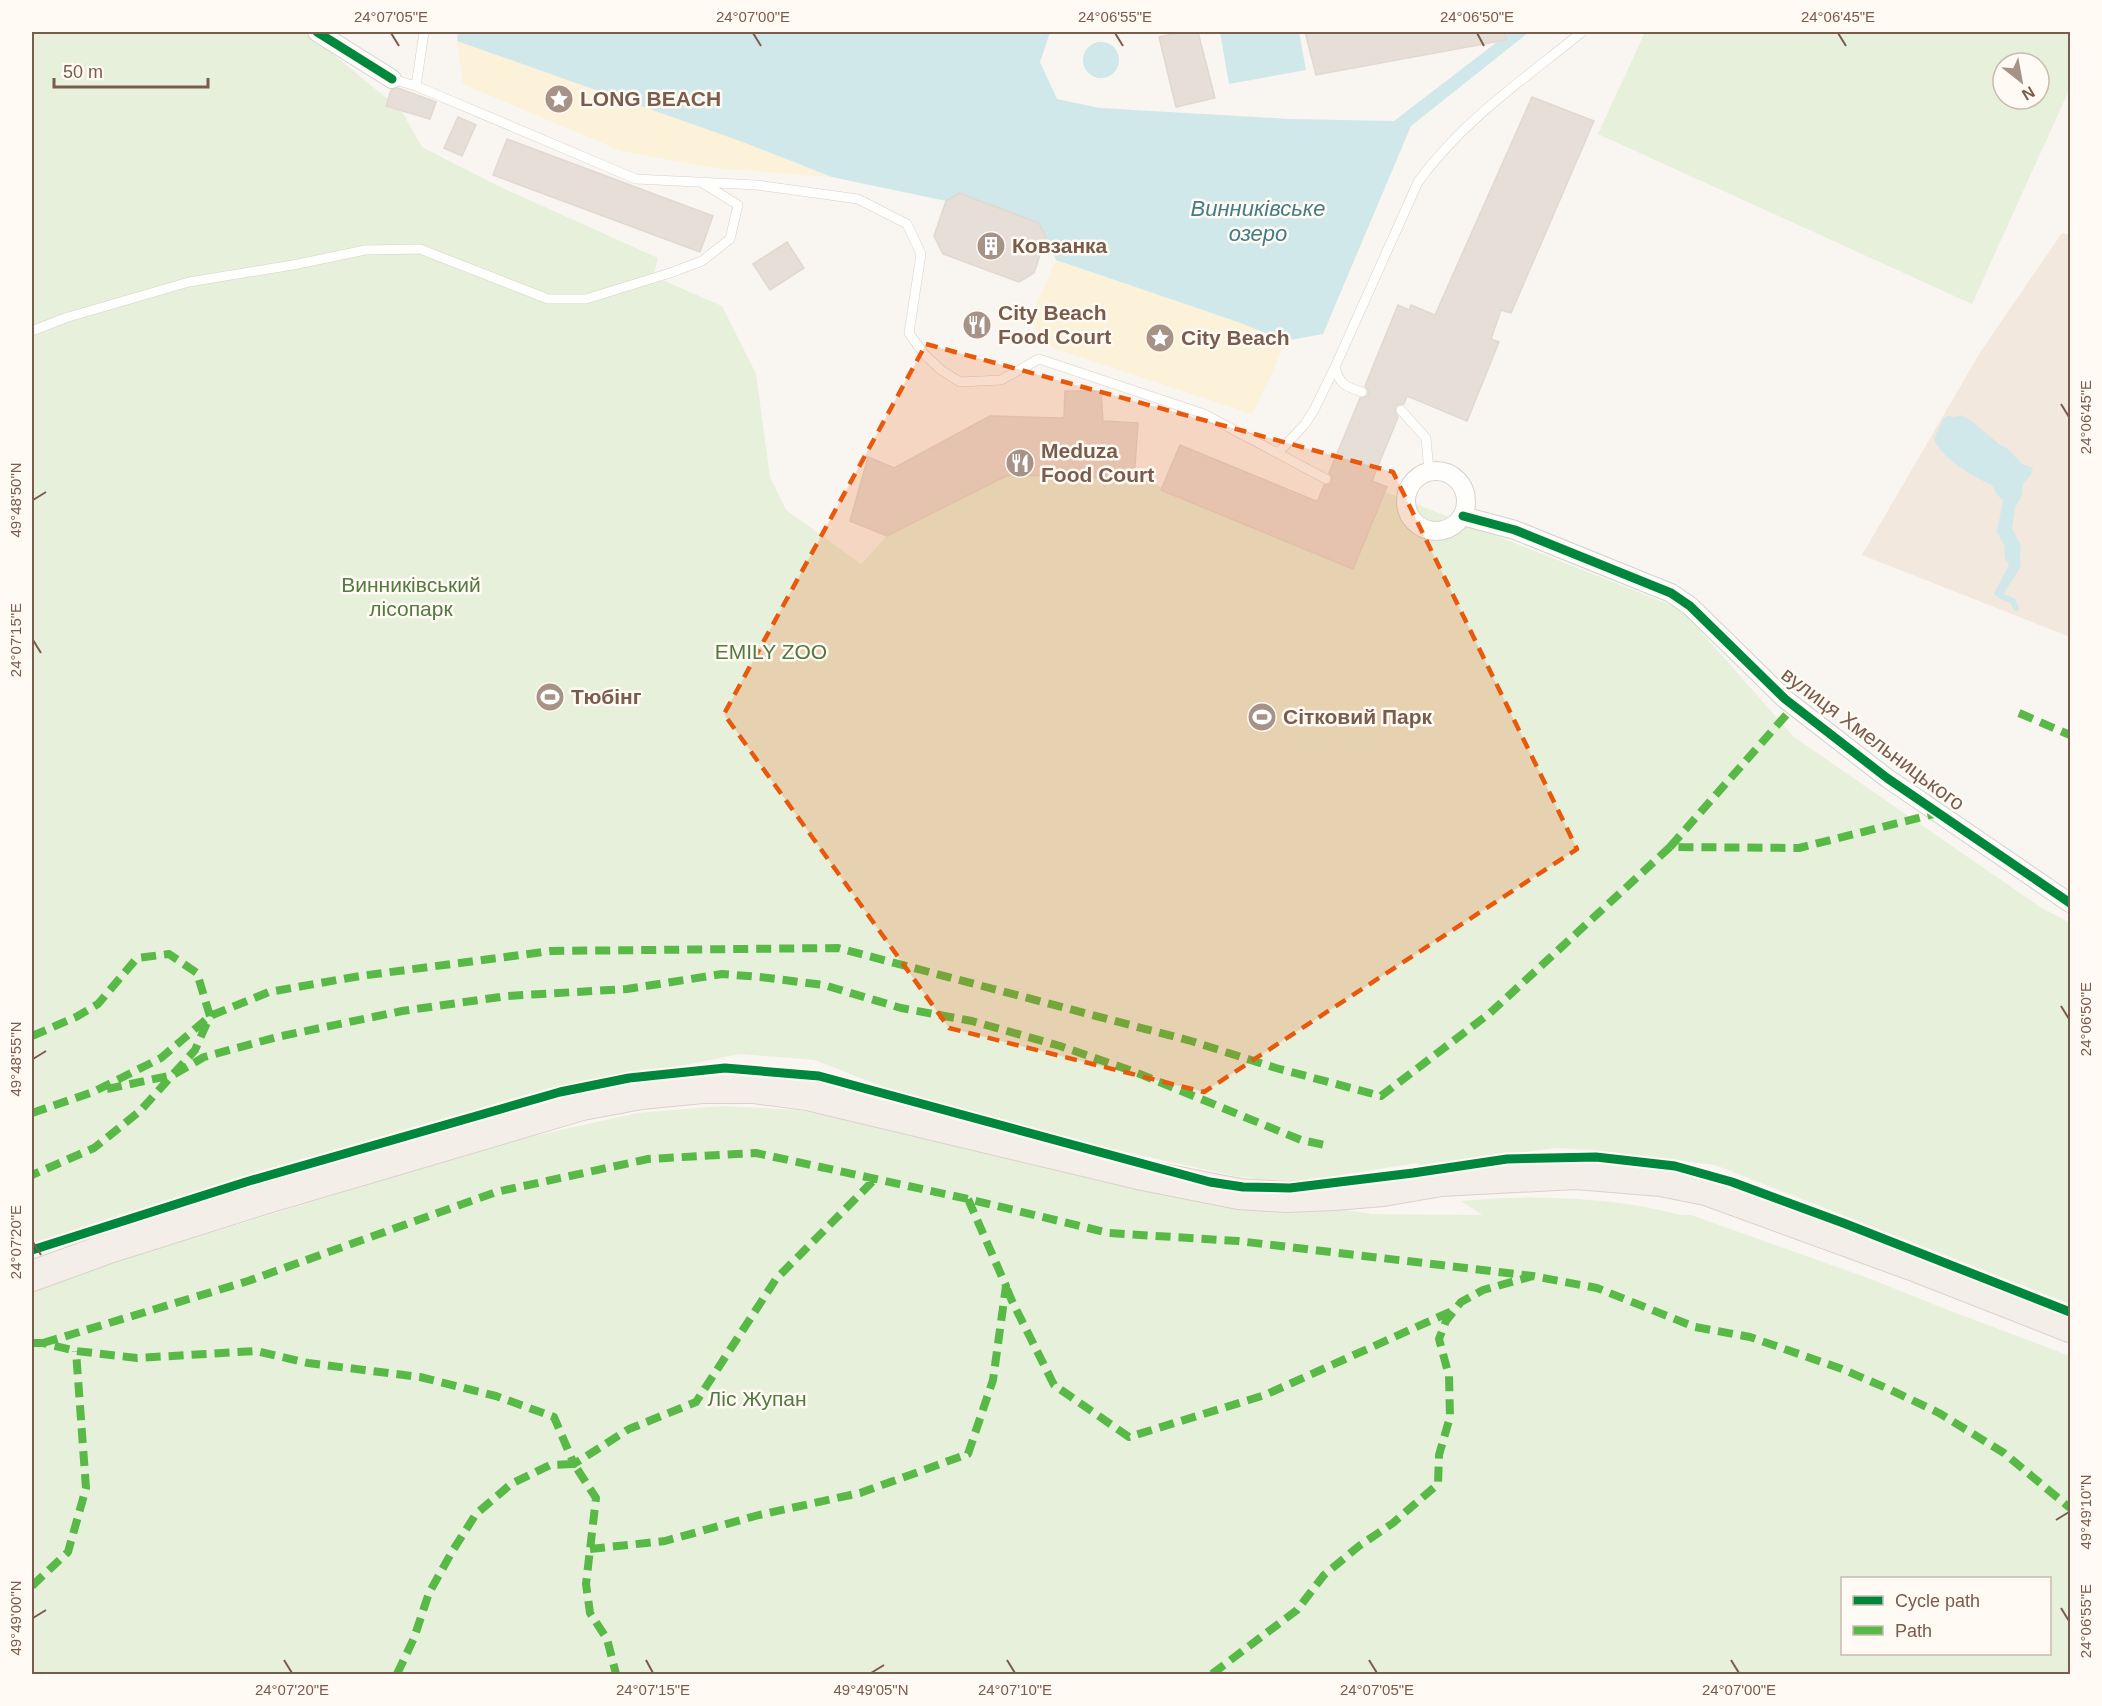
<svg xmlns="http://www.w3.org/2000/svg" width="2102" height="1706" font-family="Arial,sans-serif">
<rect width="100%" height="100%" fill="#f9f5f0"/>
<path fill="#f2e8de" d="M2062 233 2070 235V637L1862 555 1981 351Z"/>
<path fill="#e7f0db" fill-rule="evenodd" d="M32 32H306L401 110 422 147 496 185 658 258 653 276 722 306 756 374 770 477 786 510 861 564 887 536 904 526 905 528 1006 476 1031 473 1135 476 1354 566 1386 492 1681 609 1794 737 2040 907 2070 923V1304L1715 1165 1594 1150 1556 1148 1420 1165 1416 1163 1278 1185 1249 1177H1239L1094 1145 886 1088 815 1060 740 1054 506 1101 433 1123 324 1161 125 1216 32 1247Z
M1645 32H2070V88L1972 304 1598 134ZM2003 63H2039V99H2003Z
M723 1106 799 1110 1069 1167 1372 1214 1482 1215 1461 1201C1535 1195 1608 1196 1681 1215H1691L1868 1278 1953 1312 2070 1356V1674H32V1287L516 1140 637 1113ZM1842 1578H2050V1654H1842Z"/>
<path fill="#fbf2d9" d="M457 41 740 141 832 177 714 168 621 151 463 84Z
M1056 260 1238 322 1285 341 1274 369 1252 414 1053 348 1037 335 1033 312Z"/>
<path fill="#d0e8ea" d="M458 32H1050L1040 62 1057 99 1100 108 1290 119 1394 121 1510 32H1529L1411 126 1323 334 1285 341 1238 322 1056 260 1039 223 959 193 946 201 832 177 740 141 457 41Z
M1220 32H1299L1306 70 1229 84Z
M1083 60a18 18 0 1 1 36 0a18 18 0 1 1-36 0Z
M1960 415 1969 419 2000 445 2007 448 2022 464 2033 468 2030 476 2023 484 2022 495 2015 508 2012 528 2021 546C2018 557 2022 559 2020 568L2001 598 1996 596 1994 593 2009 565 2005 558 2004 545 1997 532 2003 500 1996 494 1993 486C1975 477 1941 459 1934 439L1943 419 1947 416 1956 417Z"/>
<g fill="none" stroke-linecap="round" stroke-linejoin="round">
<path stroke="#d0e8ea" stroke-width="6" d="M1999 591 2001 596 2013 601 2016 608"/>
</g>
<path fill="#e6ded7" stroke="#e2d8d2" stroke-width="1.5" d="M1181 32H1198L1215 98 1176 107 1159 37Z
M1305 32H1505L1506 40 1316 75Z
M398 88 436 102 430 119 386 106 391 90Z
M1532 97 1594 121 1511 313 1501 310 1491 339 1499 342 1467 421 1407 396 1404 404H1399L1395 407V412L1398 417 1372 481 1387 487 1353 569 1161 490 1180 445 1316 501 1318 500 1324 485H1329L1332 482V476L1329 473 1360 398H1364L1368 395V390L1365 386 1398 305 1409 310 1411 305 1435 315Z
M458 117 476 125 462 156 444 148Z
M507 139 713 216 700 252 493 175Z
M959 193 1039 223 1046 237 1034 273 1019 282 943 254 934 236 946 201Z
M787 242 804 268 770 290 753 264Z
M1065 391H1101L1103 421 1138 423 1134 479 1014 475 1006 476 887 536 850 521 868 457 894 468 990 416 1064 418Z"/>
<g fill="none" stroke-linecap="round" stroke-linejoin="round">
<g stroke="#d7d1cb" stroke-width="10">
<path id="lane" d="M424 32 416 86 636 179 757 185 858 199 907 224 921 254 909 333 924 354 941 370 960 382 1001 380 1039 359 1204 414 1326 479
M392 79 416 86
M32 331 65 318 189 282 293 265 365 250 420 249 548 299H586L670 273 702 261 730 239 738 205 701 182
M1362 392C1346 387 1339 384 1335 367L1418 182C1462 121 1524 79 1582 32
M1401 410 1426 438 1429 471
M1278 453 1305 424 1314 410 1335 367"/>
</g>
<g stroke="#d7d1cb" stroke-width="20">
<path id="street" d="M317 32 392 79
M1406 501a30 30 0 1 1 60 0a30 30 0 1 1-60 0Z
M1463 516 1515 530 1671 593 1690 606 1785 699 1887 778 2070 903"/>
</g>
<g stroke="#dad1cc" stroke-width="32">
<path id="primary" d="M32 1276 109 1248 264 1199 582 1105 641 1094 702 1088H753L807 1095 1138 1174 1239 1194 1286 1197 1334 1195 1383 1191 1441 1181 1576 1174 1661 1181 1706 1190 1917 1267 2070 1327"/>
</g>
<use href="#lane" stroke="#fefefd" stroke-width="9"/>
<use href="#street" stroke="#fefefd" stroke-width="18"/>
<use href="#primary" stroke="#f3eee8" stroke-width="30"/>
<path stroke="#58b947" stroke-width="8" stroke-dasharray="15 8" stroke-linecap="butt" d="M2019 713 2070 735
M1670 847 1794 706
M32 1036 76 1017 98 1004 137 958 169 954 197 973 210 1016 195 1050 140 1111 94 1148 32 1175
M107 1089 173 1075 204 1057 277 1037 402 1011 507 996 627 989 722 974 760 977 824 985 901 1008 972 1021 1060 1046 1135 1072 1301 1140 1330 1146
M32 1113 93 1092 161 1058 210 1016 269 992 360 976 551 951 838 948 1191 1041 1276 1068 1381 1096 1490 1013 1670 847 1799 848 1938 813
M1007 1289 1012 1301 1054 1385 1129 1437 1265 1395 1452 1311
M32 1343H43L76 1351 137 1358 256 1351 308 1363 420 1377 496 1396 554 1417 574 1464 629 1429 696 1402 776 1279 874 1180
M43 1343 248 1281 496 1192 648 1159 756 1153 968 1199 1109 1233 1238 1241 1533 1276
M590 1549 665 1541 759 1515 860 1493 968 1454 993 1380 1006 1286 968 1199
M32 1586 68 1552 86 1488 76 1351
M397 1674 414 1638 429 1593 453 1550 476 1514 511 1484 550 1465 574 1464 596 1498 586 1584 590 1613 607 1639 616 1674
M1212 1674 1297 1610 1324 1575 1359 1546 1393 1523 1438 1484 1439 1455 1450 1417 1449 1376 1439 1339 1446 1321 1461 1302 1483 1290 1533 1276 1597 1288 1695 1327 1750 1337 1842 1369 1891 1390 1939 1413 2004 1453 2070 1508"/>
<g stroke="#fffaf3" stroke-width="13">
<path id="cycleway" d="M317 32 392 79
M1463 516 1515 530 1671 593 1690 606 1785 699 1887 778 2070 903
M32 1250 249 1181 560 1092 629 1078 725 1068 819 1076 1210 1182 1243 1187 1290 1188 1413 1173 1507 1159 1596 1157 1675 1166 1732 1182 1846 1224 2070 1312"/>
</g>
<use href="#cycleway" stroke="#00873e" stroke-width="9"/>
</g>
<path fill="#e8590c" fill-opacity="0.2" stroke="#e8590c" stroke-width="4.5" stroke-dasharray="12 8" stroke-linejoin="round" d="M926 344 1393 472 1577 849 1204 1092 949 1028 724 714Z"/>
<path fill="none" stroke="#7a5c4d" stroke-width="2" d="M391 33 399 46M753 33 761 46M1115 33 1123 46M1477 33 1484 46M1838 33 1846 46M2061 404 2069 417M33 500 46 492M33 640 41 653M2061 1006 2069 1019M33 1059 46 1051M33 1242 41 1255M2056 1520 2069 1512M2061 1608 2069 1621M33 1618 46 1610M284 1660 292 1673M646 1660 653 1673M1007 1660 1015 1673M1369 1660 1377 1673M1731 1660 1739 1673M871 1673 884 1665"/>
<defs>
<g id="sight-disc" transform="scale(1.5)"><circle r="9.5" fill="#a69286" stroke="#fffaf3"/><path d="M0-6L1.8-2.2L6-1.7L2.9 1.2L3.7 5.4L0 3.3L-3.7 5.4L-2.9 1.2L-6-1.7L-1.8-2.2Z" fill="#fff"/></g>
<g id="building-disc" transform="scale(1.5)"><circle r="9.5" fill="#a69286" stroke="#fffaf3"/><path d="M-4-6H4V6H1V3H-1V6H-4ZM-2.5-4.3h1.7v1.8h-1.7ZM.8-4.3h1.7v1.8H.8ZM-2.5-1h1.7V.8h-1.7ZM.8-1h1.7V.8H.8Z" fill="#fff"/></g>
<g id="restaurant-disc" transform="scale(1.5)"><circle r="9.5" fill="#a69286" stroke="#fffaf3"/><path d="M-5-6h1v4h1v-4h1v4h1v-4h1v5L-1.5 .5V6h-2V.5L-5-1ZM5-6V6H3V1.5H1.5Q1.5-4 5-6Z" fill="#fff"/></g>
<g id="stadium-disc" transform="scale(1.5)"><circle r="9.5" fill="#a69286" stroke="#fffaf3"/><path d="M0-5a6.5 5 0 1 0 0 10a6.5 5 0 1 0 0-10ZM-3.5-1.8h7v3.6h-7Z" fill="#fff"/></g>
</defs>
<g fill-rule="evenodd">
<use href="#sight-disc" x="559" y="99"/>
<use href="#building-disc" x="991" y="246"/>
<use href="#restaurant-disc" x="977" y="325"/>
<use href="#sight-disc" x="1160" y="338"/>
<use href="#restaurant-disc" x="1020" y="463"/>
<use href="#stadium-disc" x="550" y="697"/>
<use href="#stadium-disc" x="1262" y="717"/>
</g>
<g text-anchor="middle" stroke-width="5" stroke-linejoin="round" paint-order="stroke">
<g font-size="21" font-weight="bold" fill="#7a5c4d" stroke="#fffaf3" text-anchor="start">
<text x="580" y="106">LONG BEACH</text>
<text x="1012" y="253">Ковзанка</text>
<text x="998" y="320">City Beach<tspan x="998" dy="24">Food Court</tspan></text>
<text x="1181" y="345">City Beach</text>
<text x="1041" y="458">Meduza<tspan x="1041" dy="24">Food Court</tspan></text>
<text x="571" y="704">Тюбінг</text>
<text x="1283" y="724">Сітковий Парк</text>
</g>
<g font-size="21" fill="#537a41" stroke="#fffaf3">
<text x="411" y="592">Винниківський<tspan x="411" dy="24">лісопарк</tspan></text>
<text x="771" y="659">EMILY ZOO</text>
<text x="757" y="1406">Ліс Жупан</text>
</g>
<g font-size="21" fill="#7a5c4d" stroke="#fffaf3">
<text transform="translate(1873 739) rotate(37)" y="7">вулиця Хмельницького</text>
</g>
<g font-size="22" font-style="italic" fill="#437c86" stroke="#fffaf3">
<text x="1258" y="216">Винниківське<tspan x="1258" dy="25">озеро</tspan></text>
</g>
</g>
<rect width="2102" height="1706" fill="none" stroke="#fffaf3" stroke-width="66"/>
<rect x="1841" y="1577" width="210" height="78" fill="#fffaf3" stroke="#cabbb1" stroke-width="1.5"/>
<rect x="1853" y="1596" width="30" height="9" fill="#00873e" stroke="#cabbb1" stroke-width="1.5"/>
<text x="1895" y="1607" font-size="18" fill="#7a5c4d">Cycle path</text>
<rect x="1853" y="1626" width="30" height="9" fill="#58b947" stroke="#cabbb1" stroke-width="1.5"/>
<text x="1895" y="1637" font-size="18" fill="#7a5c4d">Path</text>
<g transform="translate(2021 81) rotate(149)"><circle r="28" fill="#fffaf3" stroke="#cabbb1" stroke-width="1.5"/>
<path d="M0-4.5L10 22L0 15L-10 22Z" fill="#a69286"/>
<text y="-9" font-size="16" font-weight="bold" text-anchor="middle" fill="#7a5c4d">N</text>
</g>
<path d="M54 78v9h154v-9" fill="none" stroke="#7a5c4d" stroke-width="3"/>
<text x="63" y="78" font-size="18" fill="#7a5c4d" stroke="#fffaf3" stroke-width="4.5" paint-order="stroke">50 m</text>
<rect x="33" y="33" width="2036" height="1640" fill="none" stroke="#7a5c4d" stroke-width="2"/>
<g font-size="15" text-anchor="middle" fill="#7a5c4d">
<text x="391" y="22">24°07'05"E</text>
<text x="753" y="22">24°07'00"E</text>
<text x="1115" y="22">24°06'55"E</text>
<text x="1477" y="22">24°06'50"E</text>
<text x="1838" y="22">24°06'45"E</text>
<text transform="translate(2086 417) rotate(-90)" y="5">24°06'45"E</text>
<text transform="translate(16 500) rotate(-90)" y="5">49°48'50"N</text>
<text transform="translate(16 640) rotate(-90)" y="5">24°07'15"E</text>
<text transform="translate(2086 1019) rotate(-90)" y="5">24°06'50"E</text>
<text transform="translate(16 1059) rotate(-90)" y="5">49°48'55"N</text>
<text transform="translate(16 1242) rotate(-90)" y="5">24°07'20"E</text>
<text transform="translate(2086 1512) rotate(-90)" y="5">49°49'10"N</text>
<text transform="translate(16 1618) rotate(-90)" y="5">49°49'00"N</text>
<text transform="translate(2086 1621) rotate(-90)" y="5">24°06'55"E</text>
<text x="292" y="1695">24°07'20"E</text>
<text x="653" y="1695">24°07'15"E</text>
<text x="871" y="1695">49°49'05"N</text>
<text x="1015" y="1695">24°07'10"E</text>
<text x="1377" y="1695">24°07'05"E</text>
<text x="1739" y="1695">24°07'00"E</text>
</g>
</svg>
